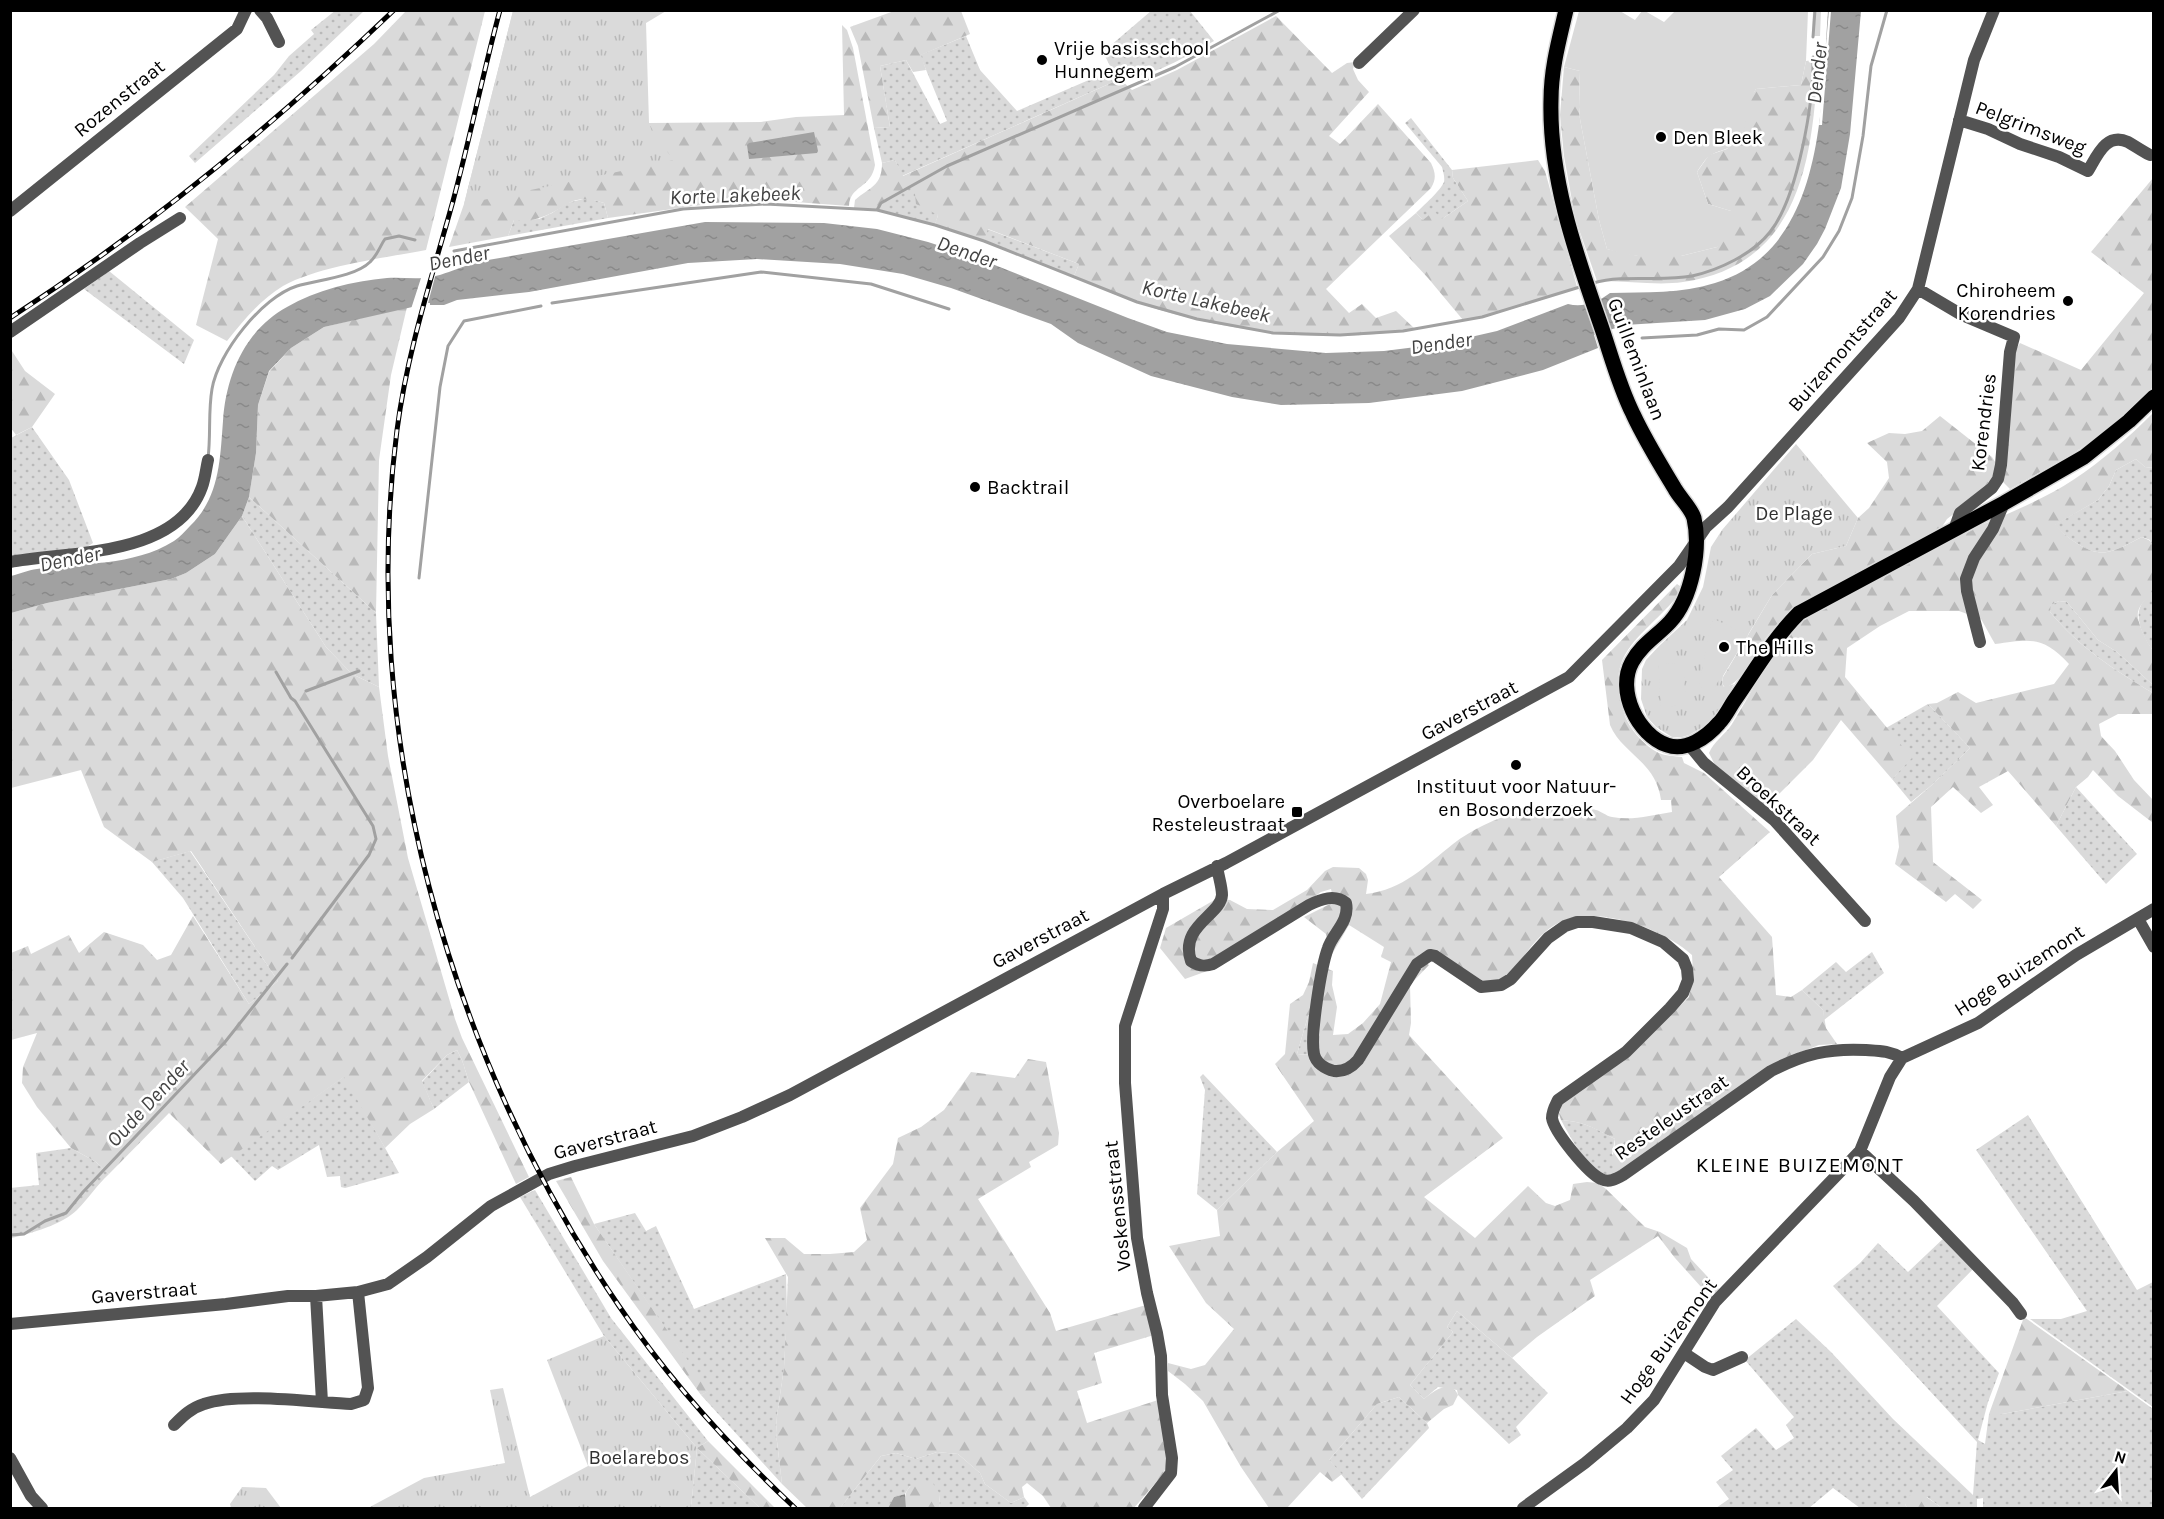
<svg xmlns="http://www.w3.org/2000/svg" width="2164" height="1519" font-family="Karla,sans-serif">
<defs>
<pattern id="grass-dots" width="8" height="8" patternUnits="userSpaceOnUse" patternTransform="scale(1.5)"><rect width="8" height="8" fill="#dadada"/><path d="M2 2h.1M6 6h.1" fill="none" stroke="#b9b9b9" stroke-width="1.8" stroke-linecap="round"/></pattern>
<pattern id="forest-firs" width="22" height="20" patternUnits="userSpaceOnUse" patternTransform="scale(1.5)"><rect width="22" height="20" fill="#dadada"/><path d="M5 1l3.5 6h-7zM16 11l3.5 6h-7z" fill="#b9b9b9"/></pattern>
<pattern id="park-tufts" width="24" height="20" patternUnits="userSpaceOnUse" patternTransform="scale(1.5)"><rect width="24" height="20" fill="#dadada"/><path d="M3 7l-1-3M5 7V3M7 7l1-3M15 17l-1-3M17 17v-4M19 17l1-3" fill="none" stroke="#b9b9b9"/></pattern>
<pattern id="water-ripples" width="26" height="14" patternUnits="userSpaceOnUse" patternTransform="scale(1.5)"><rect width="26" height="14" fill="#a1a1a1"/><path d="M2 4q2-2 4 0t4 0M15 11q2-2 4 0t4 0" fill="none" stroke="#898989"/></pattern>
</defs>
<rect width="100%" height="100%" fill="#fff"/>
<path fill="url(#grass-dots)" d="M336 10 364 11 301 71 195 163 189 156 274 75 289 56 314 34 311 30Z
M1151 11H1190L1214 41C1185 57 1153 77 1120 79L902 176 895 160 882 163 874 128 890 127 880 66 906 60 940 124 947 121 920 55 966 36 980 70 1017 111 1112 70 1103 52Z
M1411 118 1452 170 1453 178 1468 201 1442 219 1423 220 1416 213C1423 206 1441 190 1444 182 1445 177 1443 171 1442 167L1405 123Z
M915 184 938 215 935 225 877 210 881 203Z
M587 198 604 203 608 218 508 236 514 220 539 219 552 213 567 203Z
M987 229 1079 264 1074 276 984 241Z
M109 271 194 340 184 364 84 289Z
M32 427 69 480 93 543 87 547 11 560V438Z
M2136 459 2145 467 2153 468V547L2150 540 2142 537C2131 542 2119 550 2107 552 2090 556 2066 537 2054 525L2098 500 2109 486 2116 470Z
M249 497 376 613 379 687 352 674 326 647 242 516Z
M2153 585V650C2144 640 2134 618 2141 605 2145 598 2151 594 2153 585Z
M2059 601 2067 602 2098 640 2117 652 2153 685V693C2114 670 2079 647 2050 612L2051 605Z
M1928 704 1970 748 1933 784 1911 802 1892 779 1911 758 1886 728Z
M2076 787 2137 854 2106 884 2056 826Z
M190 851 278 981 249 1004 183 898 152 862Z
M1872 952 1884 973 1824 1020 1823 1010 1802 990 1836 962 1846 972Z
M1312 1013 1310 1055 1297 1054 1308 1016Z
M457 1050 462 1060 469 1082 434 1109 422 1082 447 1055Z
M1203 1074 1277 1152 1217 1210 1197 1194 1205 1090 1200 1077Z
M345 1076 399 1173 345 1188 341 1187 340 1176 327 1177 319 1145 278 1170 272 1166 255 1181 231 1156Z
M2028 1115 2137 1290 2153 1282V1407L2030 1319H2061L2087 1311 1976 1150Z
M1561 1120C1586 1122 1594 1128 1615 1139L1612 1154 1626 1169C1621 1172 1615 1176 1608 1175 1590 1174 1569 1135 1561 1120Z
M71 1148 96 1162 109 1174C97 1185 88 1199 77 1210 63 1224 30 1234 11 1238L10 1188 39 1185 36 1153Z
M535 1190 611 1318 708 1441 697 1448 760 1508H691L697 1448 604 1336 520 1197Z
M635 1213 646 1231 656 1226 694 1309 786 1274 787 1314 784 1367 777 1416 776 1433 782 1484 701 1395 708 1391 594 1224Z
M1946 1236 1975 1267 1937 1306 1999 1373 1988 1402 1978 1440 1985 1444 1989 1414H2002L2128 1391 2153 1409V1508H1983V1498L1977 1499V1508H1942L1927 1497 1905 1504 1907 1508H1860L1833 1488 1809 1508H1716L1729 1499 1716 1482 1733 1470 1721 1456 1756 1428 1776 1450 1794 1438 1786 1425 1794 1417 1745 1360 1796 1319 1831 1352 1893 1419 1973 1495 1977 1442 1833 1286 1860 1263 1878 1243 1908 1272Z
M1457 1311 1512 1358 1548 1393 1516 1427 1521 1435 1509 1444 1458 1395 1457 1390 1438 1387 1424 1399 1410 1385 1453 1332 1447 1327Z
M1399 1397 1427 1423 1429 1428 1362 1499 1329 1460 1377 1404Z
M937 1452 958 1454 980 1473 985 1484 1011 1503 1024 1497 1029 1504 1025 1508H939L940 1494 910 1486 905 1494 894 1497 888 1508H840L881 1456 896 1453 916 1459Z"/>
<path fill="url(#forest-firs)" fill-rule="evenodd" d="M406 11H485L426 250C384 258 319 266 283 286 260 300 243 321 227 341L196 325 218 239 185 207 374 44Z
M513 11 649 123 761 122 796 117 844 115 842 25 847 30 853 48 875 165C871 189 850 185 849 206L782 201 723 202 608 218 604 203C570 192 569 207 542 217 534 221 523 220 514 220L508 236 449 247 464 204Z
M894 11H961L970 34 921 55 926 70 913 72 906 60 880 66 890 127 874 128 858 46 850 27Z
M1813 11H1821L1820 36H1812Z
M1276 16 1332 73 1347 63 1355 62 1353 69 1358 80 1369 92 1329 136 1340 144 1378 104 1431 163C1435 172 1437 178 1431 188L1326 289 1349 313 1362 304 1376 318 1396 311 1415 329C1323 345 1225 332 1138 303 1116 296 1095 285 1074 276L1079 264 988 229 984 241 935 225 938 215 916 204 914 184 881 203 877 210 854 208 855 200C870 187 882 186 882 163L895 160 903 176 1120 79 1132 90 1177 70Z
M1818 59C1813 157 1801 265 1683 282 1655 286 1625 280 1597 281L1575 218 1564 156 1560 115 1564 67 1580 71 1579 107 1580 119 1599 220 1607 249 1638 256H1681L1717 247 1731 211 1708 204 1697 172 1709 155 1727 149 1742 133 1750 98 1756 89 1801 85 1806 61Z
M1538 160 1545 171 1577 287C1540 300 1503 314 1463 320L1428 278 1389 236 1416 213 1423 220 1434 211 1442 219 1468 201 1453 178 1452 170Z
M2153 178V387L2116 423 2074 453 2010 489 2002 481 2014 352 2020 343 2081 370 2144 293 2091 252Z
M407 307 391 375 379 460 376 613 249 497 256 453 258 405 269 372 291 348 324 327Z
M10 348 25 371 55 394 32 427 16 435 11 428Z
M2153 413V468L2145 467 2136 459 2116 470 2109 486 2098 500 2055 525C2066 537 2090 556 2107 552 2119 550 2131 542 2142 537 2144 538 2149 540 2150 541 2156 547 2155 585 2151 592 2148 599 2140 603 2138 612 2136 621 2147 643 2153 650V685L2117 652 2098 640 2067 602 2059 601 2051 605 2050 612C2079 647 2114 670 2153 693L2152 714H2118L2099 724 2101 736 2115 751 2134 780 2153 800V823L2118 796 2093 770 2088 777 2076 787 2056 826 2008 771 1979 787 1993 805 1981 813 1953 787 1931 807 1933 862 1982 900 1973 909 1955 894 1946 902 1895 864 1899 847 1896 816 1933 784 1970 748 1928 704 1937 703 1958 692 1976 703 2054 684 2069 664C2043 636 2031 639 1995 644L1981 619 1959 611H1909L1880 626 1847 648 1845 677 1912 758 1892 779 1841 720 1813 760 1764 809 1715 765 1709 753C1714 741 1725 735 1732 724 1755 687 1775 649 1793 609 1780 620 1770 632 1761 645 1749 660 1743 681 1725 688L1722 683 1723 677 1772 595 1812 554 1846 546 1858 518 1869 508 1889 478 1887 462 1867 443 1889 433 1905 434 1922 431 1940 416 1992 457 1997 465 1989 487 1947 519 1940 530 1944 541C1984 523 2037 504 2073 480 2102 461 2129 437 2153 413Z
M242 516 326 647 352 674 379 687 388 756 408 858 455 1019 462 1038 529 1177 516 1184 469 1082 462 1060 457 1050 447 1055 422 1081 434 1109 410 1124 385 1148 344 1077 221 1164 169 1113 109 1174 96 1162 71 1148 37 1107 22 1083 23 1067 37 1033 11 1040V953L28 946 31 954 69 935 79 953 104 932 143 945 157 960 171 955 193 916 249 1004 278 981 191 851 152 862 104 827 81 770 11 788V613L47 603 171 579 186 573 215 554Z
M1677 584 1680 586C1679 597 1670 605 1663 612 1627 648 1607 662 1625 716 1630 730 1646 747 1659 753 1665 756 1675 756 1682 757L1684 763 1704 773 1770 832 1719 877 1772 937 1776 995 1791 997 1802 990 1823 1010 1826 1028 1837 1044 1819 1045 1798 1053 1626 1169H1620C1608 1156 1615 1154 1615 1139 1593 1128 1586 1122 1561 1120L1559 1114 1562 1103 1635 1050 1689 997 1693 974 1692 955C1665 929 1596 904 1560 922 1537 933 1522 960 1507 979 1497 981 1489 983 1479 980 1457 974 1445 941 1419 955L1429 965 1410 985 1411 1023 1409 1035 1503 1138 1424 1197 1475 1238 1528 1186 1546 1203 1555 1206 1570 1200 1573 1184 1587 1182 1598 1183 1606 1189 1645 1227 1660 1232 1687 1248 1691 1259 1719 1289 1711 1298 1675 1258 1658 1236 1590 1280 1595 1296 1537 1337 1512 1358 1457 1311 1447 1327 1453 1332 1410 1385 1424 1399C1433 1391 1451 1378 1458 1395L1453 1405 1444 1409 1427 1423 1399 1397 1377 1404 1329 1460 1342 1474 1332 1482 1320 1472 1287 1508H1269L1241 1467 1203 1401 1185 1384 1168 1371V1363L1191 1369 1205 1365 1234 1329 1206 1303 1169 1246 1220 1236 1217 1210 1277 1152 1314 1121 1275 1064 1285 1054 1290 1004 1303 995 1309 982 1313 963 1333 971 1332 985 1337 1007 1333 1035 1348 1034 1363 1023 1380 1004 1391 962 1381 957 1384 947 1349 925 1331 956 1326 934 1304 917 1334 902 1331 889 1321 892 1210 970 1185 979 1160 948 1166 928 1216 899 1230 900 1247 909 1273 910 1307 890 1325 871 1333 867 1359 868 1366 874 1368 880 1366 894C1403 890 1425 866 1453 844 1471 830 1496 818 1519 812 1548 804 1566 802 1596 810 1601 811 1606 816 1612 817 1632 821 1652 815 1672 812L1671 800H1661C1656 761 1622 754 1610 725L1602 660ZM1312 1013 1320 1014V1035L1309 1055 1297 1054 1308 1016Z
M1028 1059 1046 1062 1059 1133 1058 1145 1029 1162 1031 1167 978 1199 1050 1313 1056 1331 1146 1305 1154 1335 1094 1353 1102 1383 1077 1391 1087 1423 1158 1400 1168 1459 1164 1473 1134 1508H1051L1043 1496 1027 1483 1022 1487 1024 1497 1011 1503 985 1484 980 1473 958 1454 937 1452 916 1459 896 1453 881 1456 840 1508H807L782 1484 776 1433 777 1416 784 1367 788 1277 765 1238H785L804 1254H830L854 1252 867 1240 860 1208 893 1164 898 1138 921 1127 944 1110 971 1072 1015 1078Z
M571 1177 594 1224 709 1391 701 1395 603 1261 556 1181Z
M2024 1317 2128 1391 2002 1414H1989Z
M708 1441 775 1508H760L697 1448Z
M920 1478 932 1482 940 1494 939 1508H906C904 1491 906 1489 920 1478Z
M1918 1491 1942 1508H1907L1905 1504C1907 1497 1911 1493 1918 1491Z"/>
<path fill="url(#park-tufts)" d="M513 11H666L646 23 649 123 657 139 674 160 464 204Z
M1796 444 1858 518 1846 546 1812 554 1772 595 1723 676 1722 683 1724 687 1734 684 1718 713 1703 727 1689 735 1682 737H1672L1656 727 1647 717 1641 699 1642 669 1646 660 1659 646 1687 620 1703 587 1711 547 1722 530Z
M604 1336 697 1448 691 1508H368L424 1478 505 1463 490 1390 503 1388 530 1497 588 1466 547 1360Z
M242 1487 266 1488 281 1508H231L230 1504Z"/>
<path fill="#dadada" d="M1579 11H1620L1635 20 1642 11H1645L1664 22 1675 11H1808L1806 61 1801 85 1756 89C1746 104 1748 129 1737 142 1729 151 1716 150 1708 157 1704 161 1700 167 1697 172L1708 204 1731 211 1742 222 1717 247 1681 256H1638L1623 254 1607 249 1599 220 1580 119 1579 107 1580 71 1564 67Z
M1714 619 1748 635 1712 691H1704L1699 685 1711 623Z
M1683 663 1686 705 1661 707 1658 664Z"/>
<path fill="url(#water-ripples)" d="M1828 11H1861L1850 134 1841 188 1825 229 1817 244 1803 264 1770 296 1745 309 1705 320 1625 325 1594 335 1598 348 1543 370 1462 391 1369 403 1281 405 1232 397 1151 376 1078 343 1051 324 951 288 903 274 840 264 757 259 688 263 529 292 457 300 444 305H430V303L324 327 291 348 269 371 258 405 256 453 249 497 242 516 215 554 186 573 171 579 47 603 11 613V576C19 574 28 570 37 569 83 562 132 567 174 541 180 537 185 531 190 526 220 497 220 459 223 421 226 375 245 330 287 307 316 290 353 281 387 278 399 277 411 279 423 278 436 277 446 273 457 269 467 265 478 263 488 260L705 222 824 223 877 229 928 242 977 258 1128 318 1167 332 1227 344 1326 353 1384 351 1440 344 1497 331 1568 304C1583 308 1598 302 1610 293 1646 292 1681 294 1715 283 1826 249 1821 105 1828 11Z
M814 132 818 151 817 153 749 159 747 145 749 143Z
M905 1494 906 1508H888L894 1497Z"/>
<path fill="#fff" d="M1829 10 1831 11 1822 125H1819Z
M436 273 428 303H430L428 308 427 306 411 309 422 275Z"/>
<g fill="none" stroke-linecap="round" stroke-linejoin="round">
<path stroke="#a1a1a1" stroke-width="3" d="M1813 37 1815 10
M877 210 881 203 947 166 1175 67 1280 10
M454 251 683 209 766 204 877 210 935 225 984 241 1137 302 1197 319 1273 333 1340 335 1403 331 1482 317 1583 286
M1593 283C1626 274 1659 282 1692 276 1719 270 1753 254 1770 232 1798 197 1814 101 1813 57
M552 303 761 272 871 284 949 309
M1642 338 1697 335 1719 329 1744 330 1767 317 1823 257 1839 231 1852 198 1863 136 1871 66 1887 10
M208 458C211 435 208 412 212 389 218 353 262 297 297 286 317 280 355 277 370 262 377 256 380 246 385 239L399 236 415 240
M419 578 440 387 448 346 464 321 541 306
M276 672 291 698 295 701 373 826 376 839 369 855 292 958
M306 691 359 671
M10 1235 24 1234 45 1221 66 1213 83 1192 225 1042 287 964"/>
<g stroke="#dbdbdb" stroke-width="18">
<path id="major" d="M1566 10C1559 40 1551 69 1551 100 1549 175 1574 249 1599 320 1610 351 1618 384 1633 414 1645 440 1660 464 1675 489 1680 498 1691 508 1694 518 1701 549 1692 598 1670 622 1657 636 1641 645 1632 662 1616 691 1638 735 1667 745 1686 752 1707 737 1719 723 1726 716 1730 706 1736 698 1756 669 1774 638 1799 613L2004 503 2084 457 2129 421 2154 397"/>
</g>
<path stroke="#535353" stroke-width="12" d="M260 10 267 18 279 42
M1359 63 1414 10
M1959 120 1988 129 2020 144 2059 157 2088 171C2097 156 2106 132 2128 142 2135 146 2142 151 2150 155
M10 211 237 29 246 10
M1918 289 1962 315 2014 337 2010 352 2001 465 1998 479 1992 488 1960 513 1954 530
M10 332 140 243 180 218
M10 562C71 551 177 557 202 487 205 479 206 469 208 460
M1980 642 1967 591 1966 579 1974 558 1993 529 2004 503
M1690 746 1704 763 1774 820 1865 921
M1217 866C1218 875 1222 886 1222 895 1221 915 1179 926 1191 961 1198 966 1204 967 1213 964L1309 905C1321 899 1335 894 1346 903 1350 921 1333 933 1328 948 1321 967 1310 1035 1314 1054 1316 1063 1325 1069 1334 1071 1344 1072 1351 1068 1358 1060L1417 964 1430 955 1435 956 1481 987 1501 985 1511 979 1548 938 1565 926 1577 922H1593L1631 928 1663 942 1683 959 1687 969 1688 980 1683 993 1670 1008 1626 1052 1558 1100C1555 1106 1552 1111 1552 1118 1554 1132 1588 1173 1601 1179 1609 1183 1616 1179 1623 1175L1771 1071C1804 1054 1828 1048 1866 1050 1881 1051 1889 1051 1902 1058
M2138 919 2154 947
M1860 1151 1914 1201 2013 1303 2021 1314
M316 1296 322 1402
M10 1324 226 1304 288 1296H316L358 1292 388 1284 427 1257 491 1206 549 1174 575 1166 693 1136 742 1117 790 1095 1163 894 1226 863 1569 677 1679 566 1706 527 1728 507 1899 318 1918 289 1974 60 1994 10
M1684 1353 1705 1367 1713 1370 1742 1357
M174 1425C183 1416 191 1408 204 1404 238 1392 313 1402 351 1404L364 1400 368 1388 358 1292
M10 1458 31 1496 42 1508
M1144 1508 1171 1473 1172 1458 1162 1395 1161 1356 1157 1333 1147 1293 1137 1238 1125 1083V1026L1163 909V894
M1523 1508 1585 1463 1627 1428 1654 1400 1715 1302 1860 1151 1890 1077 1902 1058 1978 1023 2076 955 2154 909"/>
<use href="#major" stroke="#000" stroke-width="15"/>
<g stroke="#000" stroke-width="5">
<path id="rail" d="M500 10C483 73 470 138 453 201 432 277 407 352 397 430 358 733 448 1055 619 1306 669 1380 730 1447 795 1508
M10 318C149 228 275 124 394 10"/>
</g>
<use href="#rail" stroke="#fff" stroke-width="3" stroke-dasharray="9" stroke-linecap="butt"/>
</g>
<g fill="#000" stroke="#fff" stroke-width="2">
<circle cx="1042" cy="60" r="6"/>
<circle cx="1661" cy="137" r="6"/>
<circle cx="2068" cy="301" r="6"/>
<circle cx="975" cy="487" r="6"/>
<circle cx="1724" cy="647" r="6"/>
<circle cx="1516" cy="765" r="6"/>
<rect x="1291" y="806" width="12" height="12" rx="3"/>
</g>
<g text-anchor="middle" stroke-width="5" stroke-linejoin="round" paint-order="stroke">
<g font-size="20" fill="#000" stroke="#fff" text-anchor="start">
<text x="1054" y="55">Vrije basisschool<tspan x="1054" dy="23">Hunnegem</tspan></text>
<text x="1673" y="144">Den Bleek</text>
<text x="2056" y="297" text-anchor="end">Chiroheem<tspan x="2056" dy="23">Korendries</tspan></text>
<text x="987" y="494">Backtrail</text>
<text x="1736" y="654">The Hills</text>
<text x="1516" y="793" text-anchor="middle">Instituut voor Natuur-<tspan x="1516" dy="23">en Bosonderzoek</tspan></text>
<text x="1285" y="808" text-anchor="end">Overboelare<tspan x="1285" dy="23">Resteleustraat</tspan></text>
</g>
<g font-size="20" fill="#000" stroke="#fff">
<text transform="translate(119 98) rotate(-39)" y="7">Rozenstraat</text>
<text transform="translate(2031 127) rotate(21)" y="7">Pelgrimsweg</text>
<text transform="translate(1842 350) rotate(-49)" y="7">Buizemontstraat</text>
<text transform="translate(1637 359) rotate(69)" y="7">Guilleminlaan</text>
<text transform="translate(1983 422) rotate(-83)" y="7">Korendries</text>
<text transform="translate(1469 710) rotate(-28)" y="7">Gaverstraat</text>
<text transform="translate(1779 805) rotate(43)" y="7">Broekstraat</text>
<text transform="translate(1040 938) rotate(-28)" y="7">Gaverstraat</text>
<text transform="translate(2019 970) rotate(-33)" y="7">Hoge Buizemont</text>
<text transform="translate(1671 1117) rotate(-35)" y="7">Resteleustraat</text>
<text transform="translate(605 1139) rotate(-15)" y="7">Gaverstraat</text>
<text transform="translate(1117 1206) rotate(-96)" y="7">Voskensstraat</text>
<text transform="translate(144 1292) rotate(-5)" y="7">Gaverstraat</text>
<text transform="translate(1668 1341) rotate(-54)" y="7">Hoge Buizemont</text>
</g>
<g font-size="20" fill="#313131" stroke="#fff">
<text x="1794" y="520">De Plage</text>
<text x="639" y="1464">Boelarebos</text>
</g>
<g font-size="21" font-style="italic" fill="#424242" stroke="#fff">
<text transform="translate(1817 73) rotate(-84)" y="7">Dender</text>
<text transform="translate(735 195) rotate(-2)" y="7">Korte Lakebeek</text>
<text transform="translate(967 252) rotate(19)" y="7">Dender</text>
<text transform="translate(459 258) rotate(-11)" y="7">Dender</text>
<text transform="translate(1206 301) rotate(13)" y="7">Korte Lakebeek</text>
<text transform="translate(1441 343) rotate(-8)" y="7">Dender</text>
<text transform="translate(70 559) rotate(-11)" y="7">Dender</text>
<text transform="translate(148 1103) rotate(-47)" y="7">Oude Dender</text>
</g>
<g font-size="21" letter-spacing="1.5" fill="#000" stroke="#fff">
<text x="1800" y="1172">KLEINE BUIZEMONT</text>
</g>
</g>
<rect width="2164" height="1519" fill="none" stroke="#000000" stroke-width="24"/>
<g transform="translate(2116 1471) rotate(17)" stroke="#ffffff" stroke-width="4.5" paint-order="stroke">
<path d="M0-4.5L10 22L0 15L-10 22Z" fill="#000000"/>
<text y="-9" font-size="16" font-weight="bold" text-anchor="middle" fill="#000000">N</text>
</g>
</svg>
